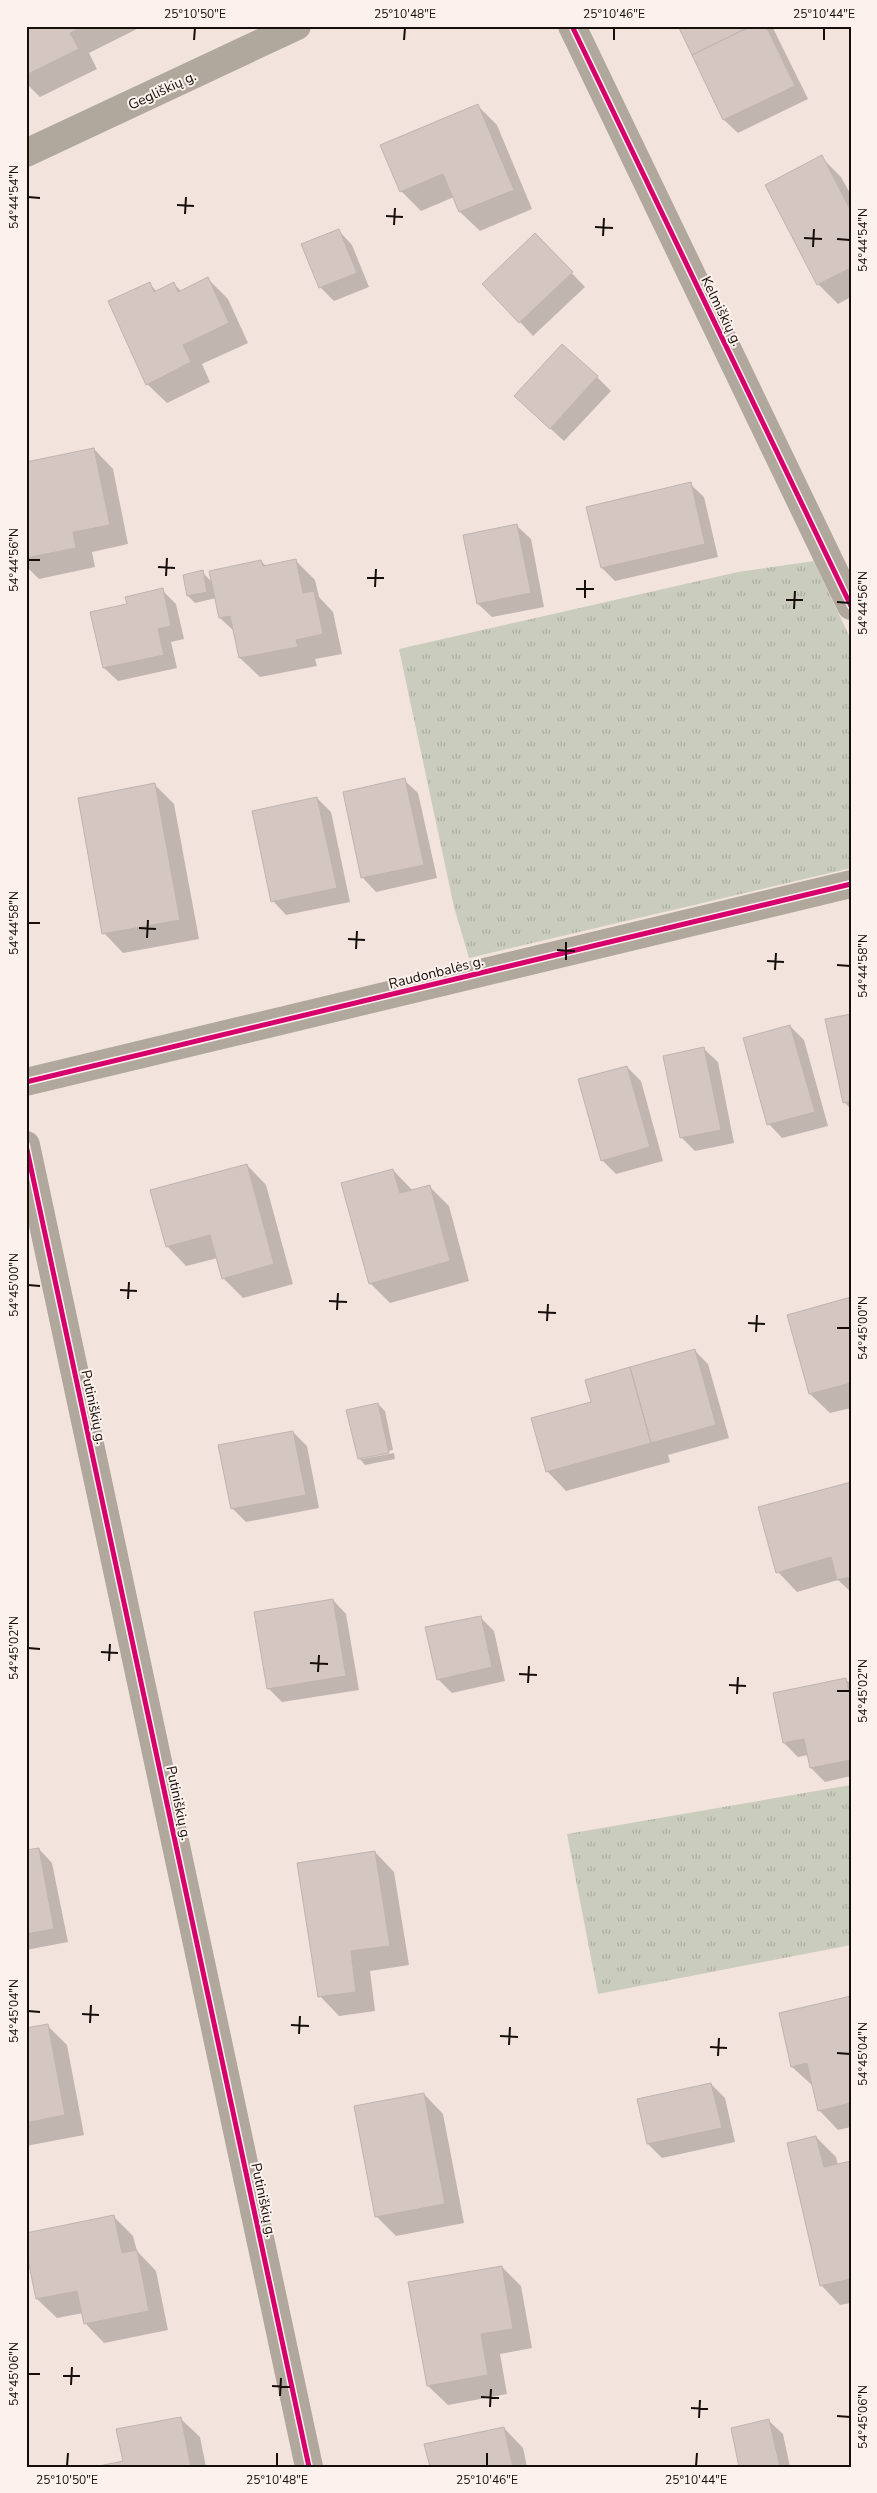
<svg xmlns="http://www.w3.org/2000/svg" width="877" height="2493" font-family="'Nunito Sans',sans-serif">
<defs>
<pattern id="grass-tufts" width="24" height="20" patternUnits="userSpaceOnUse" patternTransform="scale(1.25)"><rect width="24" height="20" fill="#caccbe"/><path d="M3 7l-1-3M5 7V3M7 7l1-3M15 17l-1-3M17 17v-4M19 17l1-3" fill="none" stroke="#adaea2"/></pattern>
</defs>
<rect width="100%" height="100%" fill="#f2e3dd"/>
<path fill="url(#grass-tufts)" d="M814 561 851 640V868L469 958 454 907 399 649 738 572Z
M851 1785V1945L598 1994 567 1834Z"/>
<path fill="#0003" d="M26 26H143L89 53 97 69 40 97 26 83Z
M679 26H772L808 99 738 133 724 120Z
M477 105 497 125 532 209 480 231 460 212 454 197 421 211 401 191Z
M821 157 841 177 851 195V297L838 304 818 284 766 186Z
M339 231 352 245 369 287 334 301 320 287Z
M549 249 585 287 533 336 520 322Z
M208 279 228 299 248 343 202 364 210 382 167 403 147 384 150 284 157 292 174 284 181 291Z
M597 377 611 391 564 441 530 410Z
M94 449 113 469 128 544 92 552 95 567 39 579 26 566V463Z
M690 484 704 497 718 557 615 581 602 568Z
M517 526 531 539 544 607 492 617 478 604Z
M295 560 315 580 319 597 333 612 342 654 315 659 317 666 260 677 240 658 235 632 220 618 216 598 195 603 188 596 202 572 212 582 261 561 266 566Z
M162 590 176 604 184 639 171 642 177 668 118 681 104 668 128 605Z
M404 780 418 793 437 878 376 892 363 878 344 793Z
M155 785 174 804 199 939 123 953 104 933Z
M317 798 331 812 350 902 286 915 273 901Z
M851 1015V1109L844 1102Z
M790 1026 804 1040 828 1126 782 1138 769 1124Z
M704 1049 718 1062 734 1143 695 1151 681 1137Z
M627 1067 641 1081 663 1161 616 1174 602 1160Z
M247 1165 266 1185 293 1284 243 1298 223 1278 218 1258 186 1266 167 1246Z
M393 1170 413 1191 429 1186 449 1206 469 1281 390 1303 370 1283Z
M851 1299V1408L830 1413 810 1394Z
M694 1350 708 1364 729 1438 668 1455 670 1462 566 1491 547 1471 593 1403Z
M378 1404 385 1411 393 1450 362 1457V1459L394 1453 395 1459 365 1465 359 1458Z
M293 1432 307 1446 319 1508 246 1522 232 1508Z
M851 1483V1592L838 1580 797 1592 778 1572Z
M333 1600 346 1614 359 1690 282 1702 268 1688Z
M480 1617 494 1631 505 1681 452 1693 438 1679Z
M845 1679 851 1684V1776L825 1782 811 1768 808 1755 798 1757 784 1743 774 1694Z
M39 1849 52 1863 68 1942 26 1950V1851Z
M375 1852 394 1872 409 1965 370 1971 375 2011 339 2016 320 1996Z
M851 1998V2127L838 2130 819 2110 813 2086 792 2067Z
M47 2025 67 2045 84 2135 26 2146V2029Z
M711 2084 725 2098 735 2142 662 2158 648 2144 638 2100Z
M424 2094 443 2114 464 2223 396 2236 376 2216Z
M816 2137 836 2157 838 2165 851 2162V2303L840 2305 821 2285Z
M114 2217 133 2236 137 2251 156 2271 168 2330 104 2343 85 2323 83 2313 57 2318 37 2299Z
M502 2267 521 2286 532 2348 500 2354 507 2394 448 2405 428 2386Z
M180 2418 200 2437 206 2467H101L124 2462Z
M769 2421 783 2434 790 2467H740Z
M504 2428 523 2448 527 2467H431Z"/>
<path fill="#d4c6c1" stroke="#bfb4af" d="M26 26H84L70 33 79 49 26 75Z
M678 26H751L692 55Z
M751 26H766L795 86 723 120 692 55Z
M478 104 514 190 459 212 443 174 400 192 380 145Z
M822 155 851 211V268L817 285 765 185Z
M339 229 357 273 319 288 301 244Z
M535 233 573 272 519 323 482 284Z
M208 277 229 323 183 345 191 362 146 385 108 301 150 282 154 292 174 282 178 292Z
M562 344 598 376 550 429 514 396Z
M94 448 110 525 73 532 76 548 26 558V462Z
M691 482 705 544 601 568 586 507Z
M517 524 531 593 477 604 463 535Z
M296 559 303 593 314 591 323 634 296 640 298 647 239 658 230 616 219 618 209 571 261 560 263 566Z
M203 570 207 592 187 596 183 575Z
M163 588 171 626 158 629 164 655 103 668 90 612 127 604 125 597Z
M405 778 424 865 361 878 343 792Z
M155 783 180 920 102 934 78 798Z
M317 797 337 888 271 902 252 811Z
M851 1014V1101L843 1103 825 1019Z
M790 1025 815 1112 767 1125 743 1038Z
M704 1047 721 1130 680 1138 663 1056Z
M627 1066 650 1147 601 1161 578 1079Z
M247 1164 274 1264 222 1279 210 1235 166 1247 150 1190Z
M393 1169 400 1193 430 1185 450 1261 369 1284 341 1183Z
M851 1297V1383L809 1394 787 1315Z
M695 1349 716 1425 651 1443 630 1367Z
M630 1367 651 1443 546 1472 531 1418 591 1402 585 1380Z
M378 1403 389 1453 358 1459 346 1410Z
M293 1431 306 1495 231 1509 218 1445Z
M851 1482V1577L837 1580 831 1557 776 1573 758 1507Z
M333 1599 346 1676 267 1689 254 1612Z
M481 1616 492 1667 437 1680 425 1627Z
M846 1678 851 1702V1760L810 1768 804 1739 783 1743 773 1693Z
M39 1848 54 1929 26 1934V1850Z
M375 1851 390 1946 351 1951 356 1992 318 1997 297 1863Z
M851 1996V2103L818 2111 807 2063 791 2067 779 2013Z
M48 2024 65 2115 26 2123V2028Z
M711 2083 722 2128 647 2144 637 2099Z
M424 2093 445 2204 375 2217 354 2106Z
M816 2136 824 2167 851 2161V2279L820 2286 787 2143Z
M114 2215 122 2253 137 2250 149 2311 84 2324 77 2291 36 2299 26 2250V2233Z
M502 2266 513 2329 481 2334 488 2375 427 2386 408 2282Z
M181 2417 191 2467H94L123 2461 116 2429Z
M769 2419 780 2467H739L731 2428Z
M504 2427 513 2467H430L424 2444Z"/>
<g fill="none" stroke-linecap="round" stroke-linejoin="round">
<path stroke="#b0a79d" stroke-width="28" d="M572 26 851 606
M26 153 297 26
M26 1082 851 884
M26 1145 309 2467"/>
<g stroke="#fcf1ec" stroke-width="8">
<path id="cycleway" d="M572 26 851 606
M26 1082 851 884
M26 1145 309 2467"/>
</g>
<use href="#cycleway" stroke="#d6006c" stroke-width="5"/>
</g>
<path fill="none" stroke="#160e0a" stroke-width="2" d="M194 40 195 28M404 40 405 28M614 40V28M824 40V28M28 197 40 198M177 205 194 206M185 214 186 197M386 216 403 217M394 225 395 208M595 227 613 228M603 236 604 218M804 238 822 239M837 239 850 240M813 247 814 229M28 560H40M158 567 175 568M166 576 167 558M367 578H384M375 587 376 569M576 589H594M585 598V580M786 600H803M837 602 850 603M794 609 795 591M28 923H40M139 928 156 929M147 938 148 920M348 939 365 940M356 949 357 931M557 950 575 951M566 960V942M767 961 784 962M837 965 850 966M775 970 776 953M28 1285 40 1286M120 1290 137 1291M128 1299 129 1282M329 1301 347 1302M337 1310 338 1293M538 1312 556 1313M547 1321 548 1304M748 1323 765 1324M837 1328H850M756 1332 757 1315M28 1648 40 1649M101 1652 118 1653M109 1661 110 1644M310 1663 328 1664M318 1672 319 1655M519 1674 537 1675M528 1683 529 1666M729 1685 746 1686M837 1691H850M737 1694 738 1677M28 2011 40 2012M82 2014 99 2015M90 2023 91 2005M291 2025 309 2026M299 2034 300 2016M500 2036 518 2037M509 2045 510 2027M710 2047 727 2048M837 2053 850 2054M718 2056 719 2038M28 2374H40M63 2376H80M71 2385 72 2367M272 2386 290 2387M280 2396 281 2378M481 2397 499 2398M490 2407 491 2389M691 2408 708 2409M837 2416 850 2417M699 2418 700 2400M67 2466 68 2453M277 2466V2453M487 2466V2453M696 2466 697 2453"/>
<g text-anchor="middle" stroke-width="4" stroke-linejoin="round" paint-order="stroke">
<g font-size="14" fill="#160e0a" stroke="#fcf1ec">
<text transform="translate(162 90) rotate(-25)" y="5">Gegliškių g.</text>
<text transform="translate(722 311) rotate(64)" y="5">Kelmiškių g.</text>
<text transform="translate(436 972) rotate(-14)" y="5">Raudonbalės g.</text>
<text transform="translate(94 1407) rotate(78)" y="5">Putiniškių g.</text>
<text transform="translate(179 1803) rotate(78)" y="5">Putiniškių g.</text>
<text transform="translate(264 2200) rotate(78)" y="5">Putiniškių g.</text>
</g>
</g>
<rect width="877" height="2493" fill="none" stroke="#fcf1ec" stroke-width="55"/>
<rect x="28" y="28" width="822" height="2438" fill="none" stroke="#160e0a" stroke-width="2"/>
<g font-size="12" text-anchor="middle" fill="#160e0a">
<text x="195" y="18">25°10'50"E</text>
<text x="405" y="18">25°10'48"E</text>
<text x="614" y="18">25°10'46"E</text>
<text x="824" y="18">25°10'44"E</text>
<text transform="translate(14 197) rotate(-90)" y="4">54°44'54"N</text>
<text transform="translate(863 240) rotate(-90)" y="4">54°44'54"N</text>
<text transform="translate(14 560) rotate(-90)" y="4">54°44'56"N</text>
<text transform="translate(863 603) rotate(-90)" y="4">54°44'56"N</text>
<text transform="translate(14 923) rotate(-90)" y="4">54°44'58"N</text>
<text transform="translate(863 966) rotate(-90)" y="4">54°44'58"N</text>
<text transform="translate(14 1285) rotate(-90)" y="4">54°45'00"N</text>
<text transform="translate(863 1328) rotate(-90)" y="4">54°45'00"N</text>
<text transform="translate(14 1648) rotate(-90)" y="4">54°45'02"N</text>
<text transform="translate(863 1691) rotate(-90)" y="4">54°45'02"N</text>
<text transform="translate(14 2011) rotate(-90)" y="4">54°45'04"N</text>
<text transform="translate(863 2054) rotate(-90)" y="4">54°45'04"N</text>
<text transform="translate(14 2374) rotate(-90)" y="4">54°45'06"N</text>
<text transform="translate(863 2417) rotate(-90)" y="4">54°45'06"N</text>
<text x="67" y="2484">25°10'50"E</text>
<text x="277" y="2484">25°10'48"E</text>
<text x="487" y="2484">25°10'46"E</text>
<text x="696" y="2484">25°10'44"E</text>
</g>
</svg>
